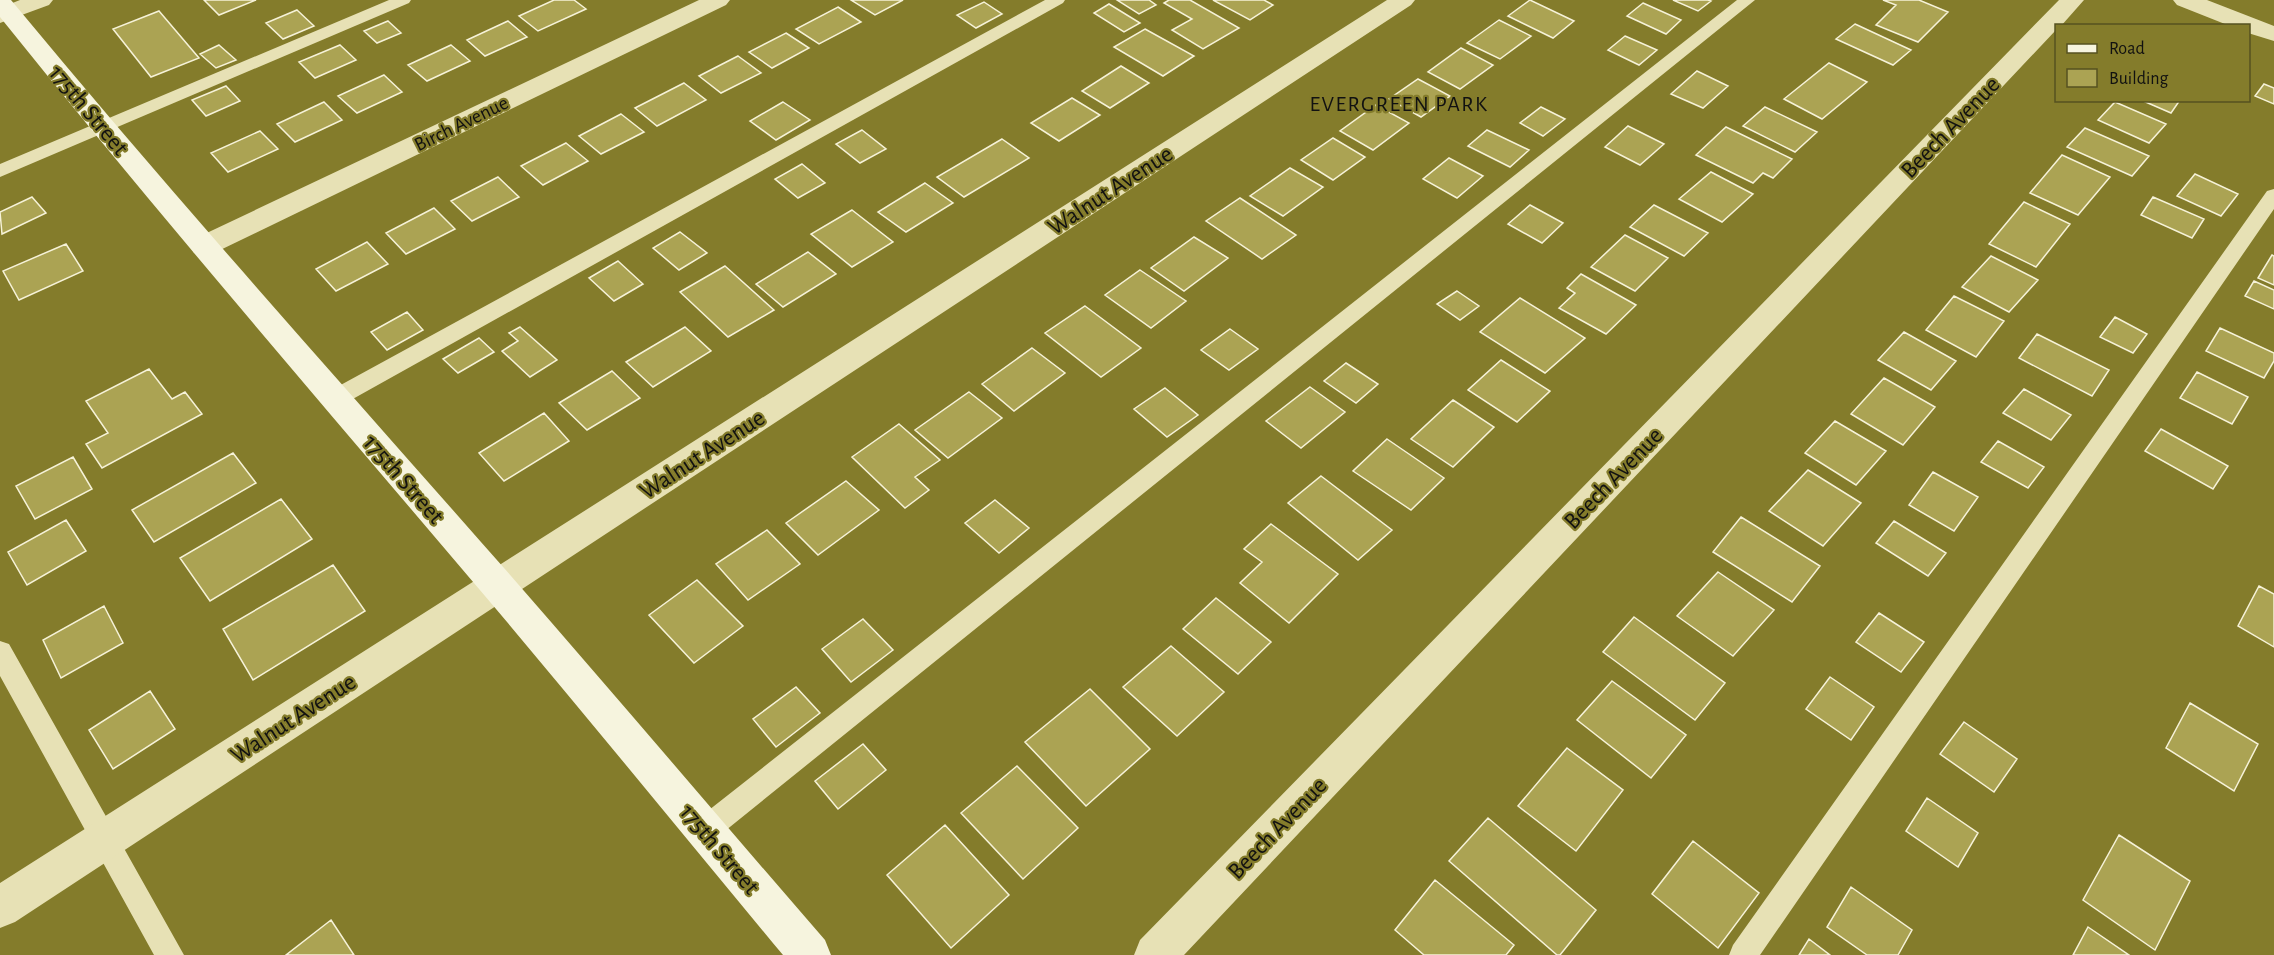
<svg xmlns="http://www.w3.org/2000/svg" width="2274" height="955" font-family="'Alegreya Sans',sans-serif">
<rect width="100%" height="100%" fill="#847c2b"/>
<path fill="#aba353" stroke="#f6f2d8" stroke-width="1.5" d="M204 0H256L219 15Z
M554 0H574L586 9 538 31 519 16Z
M851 0H903L875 15Z
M1117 0H1149L1156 5 1139 14Z
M1169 0H1190L1239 28 1203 49 1172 30 1192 19 1164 3Z
M1213 0H1264L1273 5 1250 20Z
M1530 0 1574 21 1553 38 1508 16Z
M1673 0H1708L1711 1 1698 11Z
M1883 0H1919L1948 12 1918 42 1876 25 1896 5Z
M984 2 1002 14 976 28 957 15Z
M1643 3 1681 20 1666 34 1627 16Z
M1109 4 1140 23 1124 32 1094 13Z
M838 7 861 22 819 44 796 29Z
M297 10 314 26 283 39 266 23Z
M159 11 199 58 151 77 113 29Z
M1499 20 1531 36 1500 59 1467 43Z
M388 21 401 33 377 43 364 31Z
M508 21 527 37 485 56 467 40Z
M1855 24 1911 50 1893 65 1836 39Z
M1145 29 1194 56 1163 76 1114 47Z
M786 33 809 48 772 68 749 52Z
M1625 36 1657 50 1639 65 1608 50Z
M219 45 236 60 216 68 200 54Z
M340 45 356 60 315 78 299 62Z
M451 45 470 61 427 81 408 65Z
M1461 48 1493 65 1460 89 1428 72Z
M738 56 761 73 721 93 699 76Z
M1829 63 1867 82 1822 119 1784 99Z
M1121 66 1149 83 1110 108 1082 91Z
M1697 71 1728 86 1703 108 1671 94Z
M384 75 402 92 357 113 338 96Z
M1418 79 1450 96 1421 117 1389 99Z
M684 83 706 100 657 126 635 108Z
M2264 84 2274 88V104L2255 96Z
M226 86 240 101 206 116 192 100Z
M1072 98 1100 115 1059 141 1031 123Z
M2141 100H2180L2171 113Z
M324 102 342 120 295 142 277 124Z
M783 102 810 120 776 140 750 121Z
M2115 102 2166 124 2149 143 2098 120Z
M1376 105 1409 123 1373 150 1340 131Z
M1541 107 1565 119 1543 136 1520 123Z
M1765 107 1817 132 1795 152 1743 126Z
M621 114 644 132 601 154 579 136Z
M1628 126 1664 144 1640 165 1605 147Z
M1726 127 1792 159 1773 178 1763 173 1753 183 1696 155Z
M2085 128 2149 156 2132 176 2067 147Z
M862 130 886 149 860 163 836 144Z
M1487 130 1529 150 1510 167 1468 146Z
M260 131 278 149 228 172 211 153Z
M1333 138 1365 157 1333 180 1301 160Z
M1002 139 1029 158 964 197 937 177Z
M566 143 588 161 543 185 521 166Z
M2062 155 2110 177 2078 215 2030 193Z
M1449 158 1483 176 1457 198 1423 179Z
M802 164 825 183 798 198 775 179Z
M1290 168 1323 187 1283 216 1250 196Z
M1711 172 1753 194 1722 222 1679 199Z
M2195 174 2238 194 2221 216 2177 196Z
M498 177 519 197 472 221 451 201Z
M925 183 953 203 906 232 878 212Z
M32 197 46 213 2 234 0 212Z
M2153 197 2204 219 2192 238 2141 215Z
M1240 198 1296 235 1262 259 1206 221Z
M2024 202 2070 224 2036 267 1989 244Z
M1530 205 1563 223 1542 243 1508 224Z
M1654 205 1708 233 1684 256 1630 227Z
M434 208 455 229 406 254 386 233Z
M852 210 893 242 852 267 811 234Z
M680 232 707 253 679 270 653 248Z
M1625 235 1668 258 1635 291 1591 267Z
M1194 237 1228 258 1184 291 1151 268Z
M367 242 388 264 336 291 316 269Z
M66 244 83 271 19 300 3 271Z
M808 252 836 274 783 307 756 284Z
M2272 255 2274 256V285L2258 278Z
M1991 256 2038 280 2009 312 1962 287Z
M618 261 643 284 614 301 589 278Z
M725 266 774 310 728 337 680 292Z
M1140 270 1186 301 1151 328 1105 295Z
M1581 274 1636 305 1606 334 1559 308 1575 293 1567 288Z
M2254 281 2274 290V309L2245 296Z
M1457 291 1479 306 1460 320 1437 304Z
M1954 296 2004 321 1976 357 1926 330Z
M1520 298 1585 338 1545 373 1480 332Z
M1085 306 1141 348 1101 377 1045 333Z
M407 312 423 330 387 350 371 332Z
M2115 317 2147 334 2133 353 2100 337Z
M520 327 557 360 530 377 502 351 518 341 509 333Z
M685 327 711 351 653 387 626 362Z
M2220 328 2274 353V361L2264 378 2206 351Z
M1230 329 1258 349 1229 370 1201 350Z
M1904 332 1956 361 1931 390 1878 360Z
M2037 334 2109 370 2092 396 2019 358Z
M479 338 494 352 458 373 443 359Z
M1032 348 1065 373 1014 411 982 384Z
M1501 360 1550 391 1517 422 1468 390Z
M1346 363 1378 384 1356 403 1324 381Z
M149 369 172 399 185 392 202 414 102 468 86 444 108 433 86 401Z
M612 371 640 398 587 430 559 403Z
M2197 372 2248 397 2232 424 2180 398Z
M1884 378 1935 407 1903 445 1851 414Z
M1310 387 1345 412 1301 448 1266 421Z
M1165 388 1198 415 1167 437 1134 409Z
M2024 389 2071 415 2051 440 2003 413Z
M969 392 1002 418 948 458 915 430Z
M1453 400 1494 427 1453 467 1411 439Z
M544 413 569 441 504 481 479 453Z
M1835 421 1886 451 1856 485 1805 453Z
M899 424 940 460 915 477 929 490 905 508 852 457Z
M2161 429 2228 466 2213 489 2145 451Z
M1387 439 1444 478 1411 510 1353 471Z
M1998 441 2044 467 2028 488 1981 462Z
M233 453 256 483 154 542 132 510Z
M73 457 92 489 35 519 16 486Z
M1808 470 1861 503 1823 546 1769 511Z
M1933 472 1978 497 1954 531 1909 505Z
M1321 476 1392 530 1358 560 1288 503Z
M846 481 879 510 818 555 786 523Z
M281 499 312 539 210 601 180 558Z
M995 500 1029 528 999 553 965 523Z
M1741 517 1820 566 1792 602 1713 552Z
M66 520 86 551 27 585 8 552Z
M1894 521 1946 553 1928 576 1876 543Z
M1271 524 1338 574 1289 623 1240 583 1262 562 1244 549Z
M767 530 800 564 748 600 716 564Z
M333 565 365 611 253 680 223 629Z
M1718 572 1774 610 1733 656 1677 616Z
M697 580 743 626 694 663 649 615Z
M2259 586 2274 594V647L2238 626Z
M1216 598 1271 642 1238 674 1183 629Z
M104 606 123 643 61 678 43 640Z
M1879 613 1924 642 1901 672 1856 642Z
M1634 617 1725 683 1695 720 1603 652Z
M863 619 893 650 851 682 822 649Z
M1171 646 1224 692 1177 736 1123 687Z
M1830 677 1874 707 1851 740 1806 709Z
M1612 681 1686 735 1651 778 1577 720Z
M796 687 820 713 776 747 753 719Z
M1090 689 1150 749 1086 806 1025 742Z
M150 691 175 729 113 769 89 730Z
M2190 703 2258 744 2234 791 2166 748Z
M1964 722 2017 759 1994 792 1940 754Z
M863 744 886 770 838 809 815 781Z
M1567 748 1623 790 1576 851 1518 806Z
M1017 766 1078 828 1023 879 961 813Z
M1927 798 1978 833 1958 867 1906 831Z
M1488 818 1596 910 1560 955H1557L1449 861Z
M945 825 1009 895 951 948 887 875Z
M2119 835 2190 881 2155 950 2083 900Z
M1693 841 1759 893 1718 948 1652 894Z
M1435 880 1514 945 1506 955H1424L1395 930Z
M1851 887 1912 930 1898 955H1867L1827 927Z
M331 920 354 955H286Z
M2088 927 2129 955H2073Z
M1809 939 1830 955H1799Z"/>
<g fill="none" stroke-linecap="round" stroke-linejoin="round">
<path fill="#e7e1b5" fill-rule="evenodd" d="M389 0H411L409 3 0 177V164Z
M1045 0H1065L1063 3 342 405 334 407 326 405 323 399 326 393Z
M1737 0H1755L715 839 705 843 695 839 691 830 695 821Z
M2274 189V209L1760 955H1729L1733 945 2267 191Z
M0 641 9 644 184 955H154L0 676Z"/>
<path fill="#e7e1b5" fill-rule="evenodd" d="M20 0H53L49 5 0 23V8Z
M699 0H730L726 5 214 253 204 256 194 253 190 246 194 239Z
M1387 0H1415L1411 5 15 922 0 928V883Z
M2059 0H2084L2061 26H2056V30L1184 955H1134L1140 940Z
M2173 0H2207L2274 26V41L2248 33V26H2230L2177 5Z"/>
<path fill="#f6f4de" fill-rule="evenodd" d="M0 0H11C173 196 343 385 511 576 616 696 720 819 825 940L831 955H783C683 835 585 714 485 596 322 404 158 214 0 17Z"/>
</g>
<g text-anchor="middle" stroke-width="4.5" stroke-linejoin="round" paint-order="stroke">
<g font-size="20" fill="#111" stroke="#847c2b">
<text transform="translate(461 123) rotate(-26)" y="7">Birch Avenue</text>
</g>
<g font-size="22" letter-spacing="1.5" fill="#111" stroke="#847c2b">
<text x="1399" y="111">EVERGREEN PARK</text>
</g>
<g font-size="24" fill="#111" stroke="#847c2b">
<text transform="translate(89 110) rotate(50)" y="8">175th Street</text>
<text transform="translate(1950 127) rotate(-46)" y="8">Beech Avenue</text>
<text transform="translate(1110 190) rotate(-33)" y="8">Walnut Avenue</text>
<text transform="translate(702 454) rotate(-33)" y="8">Walnut Avenue</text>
<text transform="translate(1613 478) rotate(-46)" y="8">Beech Avenue</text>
<text transform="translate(404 479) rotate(49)" y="8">175th Street</text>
<text transform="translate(293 718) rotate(-33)" y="8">Walnut Avenue</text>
<text transform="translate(1277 828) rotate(-46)" y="8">Beech Avenue</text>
<text transform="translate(720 849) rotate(50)" y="8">175th Street</text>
</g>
</g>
<rect x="2055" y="24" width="195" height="78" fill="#847c2b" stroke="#565121" stroke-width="1.5"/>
<rect x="2067" y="44" width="30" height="9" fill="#f6f4de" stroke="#565121" stroke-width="1.5"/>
<text x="2109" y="54" font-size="18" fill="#111111">Road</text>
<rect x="2067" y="69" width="30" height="18" fill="#aba353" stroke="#565121" stroke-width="1.5"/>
<text x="2109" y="84" font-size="18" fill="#111111">Building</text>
</svg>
